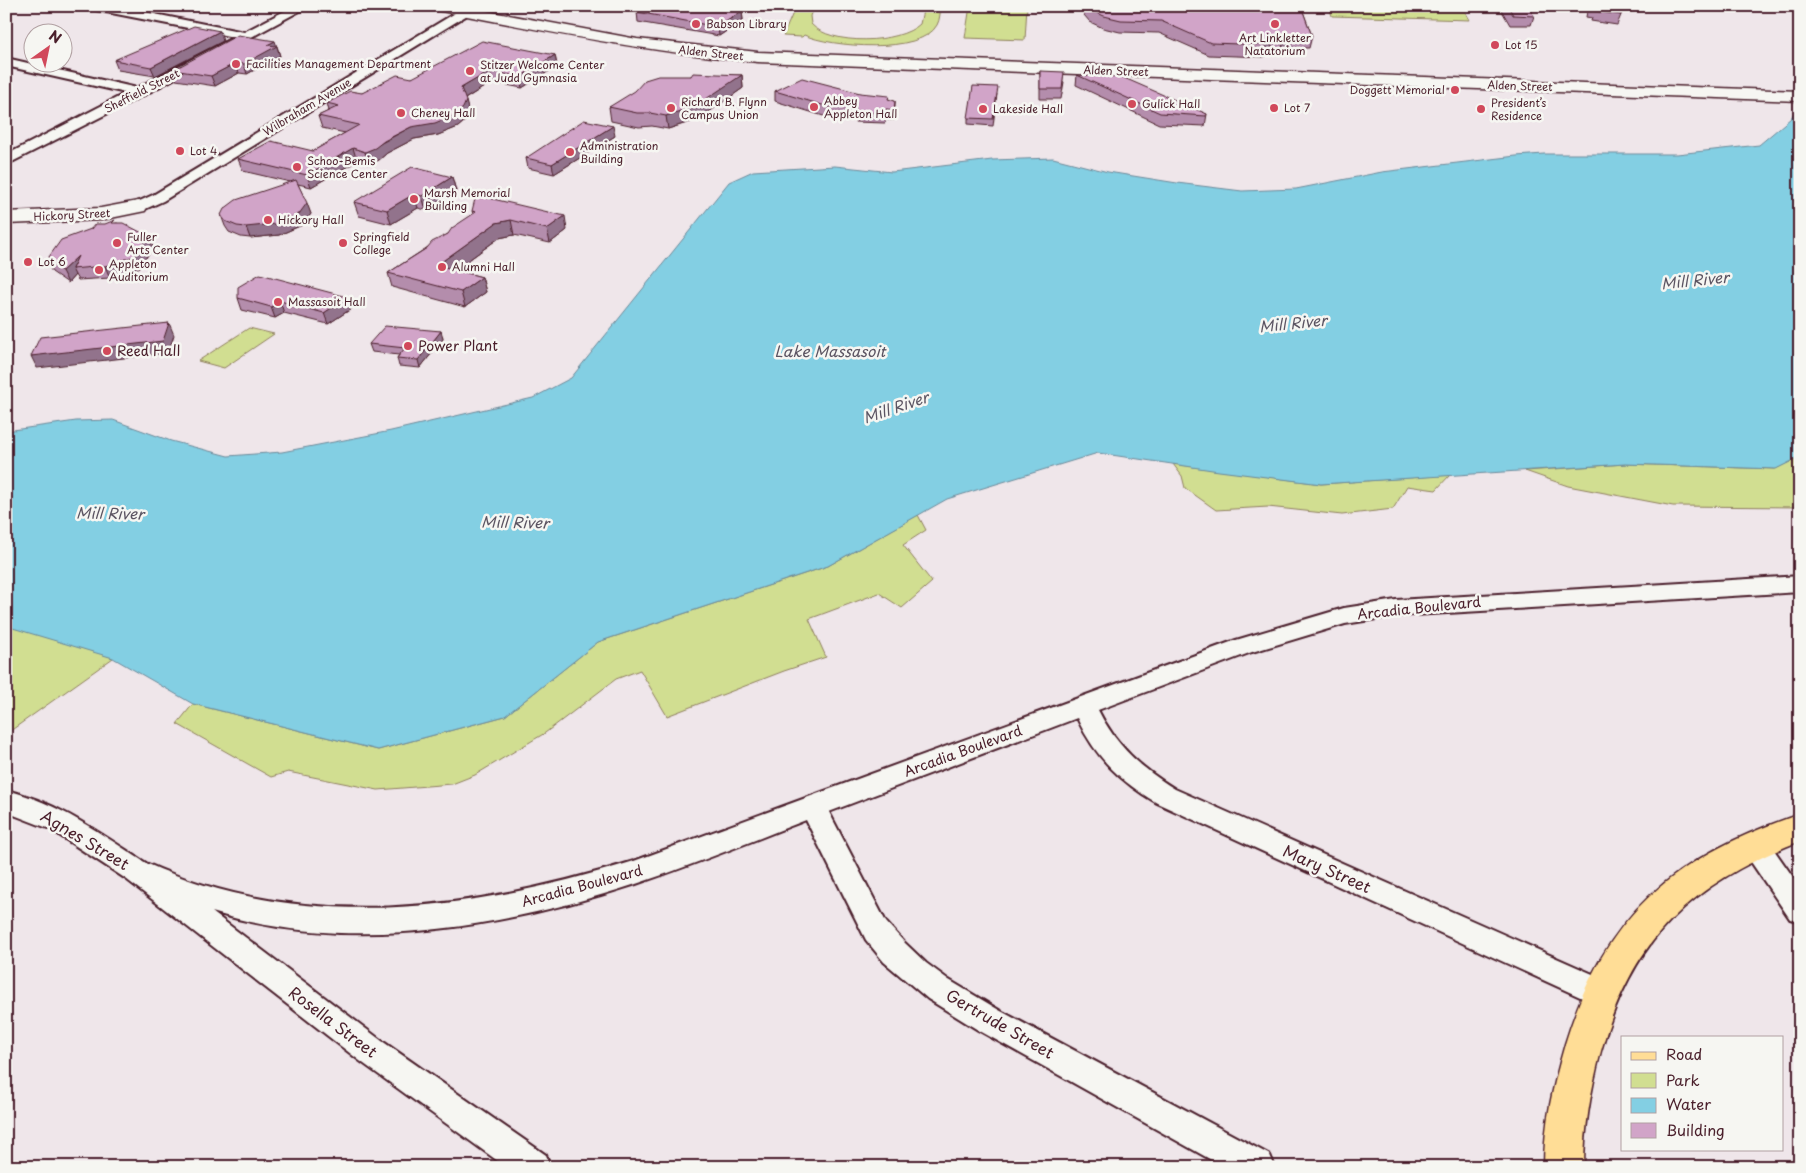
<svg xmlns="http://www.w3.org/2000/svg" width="1806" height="1173" font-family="'Playpen Sans',sans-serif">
<rect width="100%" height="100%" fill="#efe6ea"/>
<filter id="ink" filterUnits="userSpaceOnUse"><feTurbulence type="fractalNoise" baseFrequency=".02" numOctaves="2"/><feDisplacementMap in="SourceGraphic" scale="10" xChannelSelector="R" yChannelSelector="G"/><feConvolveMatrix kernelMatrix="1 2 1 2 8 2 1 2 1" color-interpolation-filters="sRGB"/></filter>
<g filter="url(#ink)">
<path fill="#d1de91" stroke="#8e7e5e" d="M796 6H814L810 16 811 24C831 46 899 44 920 24L924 6H941C940 12 940 20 937 25 921 55 830 47 804 35L802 37 783 36Z
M970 6H1027L1025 40 965 38Z
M1329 6H1462L1470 20 1332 16Z
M249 328 274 334 224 368 198 361Z
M1800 457V507L1673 506 1568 486 1525 471 1625 464 1775 469Z
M1173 464 1321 484 1450 475 1436 490 1407 486 1393 509 1342 515 1268 507 1216 510 1185 488 1182 476Z
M918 515 926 530 903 545 932 582 902 608 879 593 809 619 826 657 784 671 667 716 640 670 616 679 545 733 475 775 452 784 378 790 288 772 271 777 177 724 193 704 378 750 505 716 598 642 828 566Z
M6 616 113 658 6 734Z"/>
<path fill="#83cfe3" stroke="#6c8999" d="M1800 103V457L1776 469 1625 464 1321 484 1219 471 1098 453 947 499 828 566 598 642 505 716 378 750 193 704 113 658 6 626V431L76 421 113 420 171 441 228 456 282 452 391 431 533 398 571 378 729 182 753 171 835 166 892 172 992 160 1053 158 1108 172 1177 183 1242 191 1296 189 1382 172 1516 156 1544 154H1677L1759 145 1791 118Z"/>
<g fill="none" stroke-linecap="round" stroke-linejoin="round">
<g stroke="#4a1f2b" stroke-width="4">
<path id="minor" d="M90 6H115L244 32 294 6H309L144 95 6 165V155L126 93 6 66V58L137 88 234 37 96 10Z
M467 6H482L163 201 143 210H133L130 207 133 204 153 195Z
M1800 576V592L1396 616 1345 624 1252 652 1098 710C1116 746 1141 768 1175 789L1613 983 1617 993 1613 1003 1602 1007 1157 803C1121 782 1095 757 1077 718L829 812 886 922 905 943 926 963 949 980 999 1010 1270 1155 1275 1167H1224L978 1030 928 999 884 962 866 940 806 820C750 842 693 865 636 884 502 928 350 954 212 912L382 1041 546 1155 551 1167H506L360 1061 126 879 50 829 6 812V790C58 802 101 834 146 863 303 934 474 911 634 861L1236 640 1344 608 1396 600Z
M1755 834 1765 837 1800 887V922L1790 919 1745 853 1741 845 1745 837Z"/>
</g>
<g stroke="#4a1f2b" stroke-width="3">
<path id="tertiary" d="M138 201 145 203 147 207 145 211 101 220 6 224V212L101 208Z"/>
</g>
<g stroke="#4a1f2b" stroke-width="3">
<path id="secondary" d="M429 6H460L637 39 758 52 1800 91V101L758 62C649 52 543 31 436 10Z"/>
</g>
<g stroke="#4a1f2b" stroke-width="3">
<path id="primary" d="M1800 814V841C1691 884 1633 937 1601 1051 1591 1090 1584 1127 1584 1167H1544C1544 1123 1553 1086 1565 1044 1605 913 1673 857 1800 814Z"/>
</g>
<use href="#minor" fill="#f6f6f2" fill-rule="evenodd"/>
<use href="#tertiary" fill="#f6f6f2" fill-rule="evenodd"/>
<use href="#secondary" fill="#f6f6f2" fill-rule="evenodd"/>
<use href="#primary" fill="#ffdd96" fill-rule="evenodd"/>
</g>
<path fill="#b48dac" stroke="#4a1f2b" d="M1084 6H1301L1312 36 1309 48H1289L1281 52H1271L1264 57 1209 55 1159 33 1120 32 1103 28 1090 22 1084 15Z
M1499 6H1528L1534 16 1531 25H1510Z
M1588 6H1621V15L1617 25 1591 21 1592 18 1586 17Z
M742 11 743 20 719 36 638 22 637 12Z
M223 41 155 76 118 70 114 60Z
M277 46 280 56 247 74 239 73 215 86 176 80 173 70Z
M555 55 557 66 522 88 492 82 465 99 469 113 466 120 458 127 438 135 414 139 387 153 379 160 368 164 357 161 311 187 298 184 311 214 302 225 279 235 250 238 241 237 229 232 225 226 221 215 290 182 243 171 238 159 313 151 345 133 322 128 318 116 329 111 327 103 362 93 412 78Z
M1040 71 1064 82 1061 99H1040Z
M742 75 743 88 699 119 668 129 652 126 639 127 611 121 609 107 691 76Z
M1077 75 1207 114 1205 126 1159 124 1076 85Z
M775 91 860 93 889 99 895 111 894 120H886L885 123 855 122V118H830L775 101Z
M997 94 993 126 968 124V118Z
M615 136 554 174 528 168 526 158Z
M452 177 456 191 426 210 418 208 391 224 359 216 354 202Z
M472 211 567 230 550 243 514 235 499 238 455 270 482 277 486 292 465 307 392 287 388 273 448 234 473 214Z
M117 223 148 236 153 247 140 267 110 278 78 280 75 275 68 283 52 272 46 261 91 229Z
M347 297 351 309 328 324 284 313 275 318 242 310 238 298Z
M441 331 443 339 420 368 399 366 397 358 399 355 372 352 369 344Z"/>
<path fill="#92738c" stroke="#4a1f2b" d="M742 11 743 20 719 36 718 27Z
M220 31 223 41 155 76 151 67Z
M1292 35 1289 48 1281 52 1284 40Z
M1273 40 1271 52 1264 57 1266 45Z
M275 41 280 56 247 74 244 64 267 45Z
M555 55 557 66 522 88 520 77Z
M236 63 239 73 215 86 211 76Z
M490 71 492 82 463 100 461 88Z
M742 75 743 88 699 119 668 129 666 116Z
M466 101 469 113 466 120 458 127 438 135 414 139 387 153 379 160 368 164 365 152 411 127Z
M895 101V111L894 120V110Z
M613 126 615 136 554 174 552 164Z
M353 148 357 161 311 187 307 175Z
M452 177 456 191 426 210 422 196Z
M414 194 418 208 391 224 387 210Z
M307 203 311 214 302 225 279 235 250 238 246 227Z
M565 216 567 230 550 243 547 229Z
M511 220 514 235 499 238 441 280 437 265 496 223Z
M148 236 153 247 140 267 110 278 105 266Z
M78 256 72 269 75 275 68 283 62 271Z
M482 277 486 292 465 307 461 292Z
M347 297 351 309 328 324 324 313Z
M280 301 284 313 275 318 271 307Z
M169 323 174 335 168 353 37 368 31 356Z
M441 331 443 339 420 368 418 360Z"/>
<path fill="#d1a4c8" stroke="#4a1f2b" d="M647 6H714L742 11 718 27 637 12Z
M1087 6H1301L1312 36 1292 35 1284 40H1273L1266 45 1211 43 1161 21 1121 20 1104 16 1091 10Z
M1508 6H1528L1534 16 1513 15Z
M1590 6H1621V15L1594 11 1595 8H1589Z
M194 26 220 31 151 67 114 60Z
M238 35 275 41 267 45 277 46 244 64 236 63 211 76 173 70Z
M482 41 555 55 520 77 490 71 461 88 466 101 463 108 455 115 435 123 411 127 384 141 375 148 365 152 353 148 307 175 238 159 271 141 313 151 359 125 318 116 339 106 327 103 350 91 362 93 397 75 412 78Z
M1040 71 1064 72 1062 89H1040Z
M693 73 742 75 697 105 666 116 650 113H637L609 107 635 91 645 80 658 76H691Z
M1077 75 1122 77 1207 114 1206 116 1160 113Z
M802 78 860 93 889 96 888 99 895 101 894 110 886 109 885 113 855 112 856 108 829 107 775 91Z
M973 86 998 87 993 119 968 118Z
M584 120 613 126 552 164 526 158Z
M412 167 452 177 422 196 414 194 387 210 354 202Z
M296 180 307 203 299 214 275 224 246 227 237 226 225 221 221 215 224 209 236 200Z
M476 195 565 216 547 229 511 220 496 223 437 265 482 277 461 292 388 273 427 248 432 242 448 234 452 228 476 212 472 211Z
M115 220 112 223H123L148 236 135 256 105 266 72 269 78 256 62 271 46 261 61 240 91 229 95 224H105Z
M260 274 347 297 324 313 280 301 271 307 238 298V287Z
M169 323 163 341 31 356 40 337Z
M385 326 441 331 418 360 397 358 405 348 369 344Z"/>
</g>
<g fill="#d1495b" stroke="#f6f6f2" stroke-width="2">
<circle cx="696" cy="24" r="5"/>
<circle cx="1275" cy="24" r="5"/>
<circle cx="1495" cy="45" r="5"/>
<circle cx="236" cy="64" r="5"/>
<circle cx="470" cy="71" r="5"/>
<circle cx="1455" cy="90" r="5"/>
<circle cx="1132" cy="104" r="5"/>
<circle cx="814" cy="107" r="5"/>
<circle cx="671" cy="108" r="5"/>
<circle cx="1274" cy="108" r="5"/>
<circle cx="983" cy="109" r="5"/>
<circle cx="1481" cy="109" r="5"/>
<circle cx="401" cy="113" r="5"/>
<circle cx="180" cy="151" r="5"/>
<circle cx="570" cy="152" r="5"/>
<circle cx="297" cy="167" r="5"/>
<circle cx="414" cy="199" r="5"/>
<circle cx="268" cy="220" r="5"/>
<circle cx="117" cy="243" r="5"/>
<circle cx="343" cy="243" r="5"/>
<circle cx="28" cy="262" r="5"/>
<circle cx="442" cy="267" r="5"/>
<circle cx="99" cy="270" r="5"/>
<circle cx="278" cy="302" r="5"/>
<circle cx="408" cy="346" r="5"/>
<circle cx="107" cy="351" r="5"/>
</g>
<g text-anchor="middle" stroke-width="5" stroke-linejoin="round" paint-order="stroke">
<g font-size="11" fill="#4a1f2b" stroke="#f6f6f2" text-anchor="start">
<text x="706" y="28">Babson Library</text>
<text x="1275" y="42" text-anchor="middle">Art Linkletter<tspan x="1275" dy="13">Natatorium</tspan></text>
<text x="1505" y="49">Lot 15</text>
<text x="246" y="68">Facilities Management Department</text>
<text x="480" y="69">Stitzer Welcome Center<tspan x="480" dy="13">at Judd Gymnasia</tspan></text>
<text x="1445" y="94" text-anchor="end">Doggett Memorial</text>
<text x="824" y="105">Abbey<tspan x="824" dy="13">Appleton Hall</tspan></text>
<text x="681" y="106">Richard B. Flynn<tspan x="681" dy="13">Campus Union</tspan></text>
<text x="1491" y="107">President’s<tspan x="1491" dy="13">Residence</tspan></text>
<text x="1142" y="108">Gulick Hall</text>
<text x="1284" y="112">Lot 7</text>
<text x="993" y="113">Lakeside Hall</text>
<text x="411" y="117">Cheney Hall</text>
<text x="580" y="150">Administration<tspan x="580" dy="13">Building</tspan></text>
<text x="190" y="155">Lot 4</text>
<text x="307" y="165">Schoo-Bemis<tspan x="307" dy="13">Science Center</tspan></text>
<text x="424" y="197">Marsh Memorial<tspan x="424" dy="13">Building</tspan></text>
<text x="278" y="224">Hickory Hall</text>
<text x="127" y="241">Fuller<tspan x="127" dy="13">Arts Center</tspan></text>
<text x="353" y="241">Springfield<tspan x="353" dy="13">College</tspan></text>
<text x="38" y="266">Lot 6</text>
<text x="109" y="268">Appleton<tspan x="109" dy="13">Auditorium</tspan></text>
<text x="452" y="271">Alumni Hall</text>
<text x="288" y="306">Massasoit Hall</text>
</g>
<g font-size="11" fill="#4a1f2b" stroke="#f6f6f2">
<text transform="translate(711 53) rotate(6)" y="4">Alden Street</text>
<text transform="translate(1116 71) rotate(2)" y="4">Alden Street</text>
<text transform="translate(1520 86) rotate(2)" y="4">Alden Street</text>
<text transform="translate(142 91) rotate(-27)" y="4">Sheffield Street</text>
<text transform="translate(307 107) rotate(-31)" y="4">Wilbraham Avenue</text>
<text transform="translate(72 215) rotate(-3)" y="4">Hickory Street</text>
</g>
<g font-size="14" fill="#4a1f2b" stroke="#f6f6f2" text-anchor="start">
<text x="418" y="351">Power Plant</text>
<text x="117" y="356">Reed Hall</text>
</g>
<g font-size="14" fill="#4a1f2b" stroke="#f6f6f2">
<text transform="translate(1419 608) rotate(-6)" y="5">Arcadia Boulevard</text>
<text transform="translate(963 751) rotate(-20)" y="5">Arcadia Boulevard</text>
<text transform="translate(582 886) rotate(-15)" y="5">Arcadia Boulevard</text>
</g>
<g font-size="15" font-style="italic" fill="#5b5462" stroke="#f6f6f2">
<text transform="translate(1695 281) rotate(-6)" y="5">Mill River</text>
<text transform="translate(1293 324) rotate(-6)" y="5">Mill River</text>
<text x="830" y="357">Lake Massasoit</text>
<text transform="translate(896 408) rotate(-19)" y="5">Mill River</text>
<text transform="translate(110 514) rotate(1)" y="5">Mill River</text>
<text transform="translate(515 523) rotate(1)" y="5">Mill River</text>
</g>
<g font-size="16" fill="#4a1f2b" stroke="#f6f6f2">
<text transform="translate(85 840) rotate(31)" y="6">Agnes Street</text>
<text transform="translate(1327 869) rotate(24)" y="6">Mary Street</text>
<text transform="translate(333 1022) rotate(37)" y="6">Rosella Street</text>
<text transform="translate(1000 1024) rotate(30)" y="6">Gertrude Street</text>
</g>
</g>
<rect width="1806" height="1173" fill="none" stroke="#f6f6f2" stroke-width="25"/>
<rect x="12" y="12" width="1781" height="1148" fill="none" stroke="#4a1f2b" stroke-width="2" filter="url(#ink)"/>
<rect x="1621" y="1036" width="162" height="115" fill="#f6f6f2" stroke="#b1a0a2"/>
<rect x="1631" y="1052" width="25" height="8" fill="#ffdd96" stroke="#b1a0a2"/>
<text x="1666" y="1060" font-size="15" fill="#4a1f2b">Road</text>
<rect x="1631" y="1073" width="25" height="15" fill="#d1de91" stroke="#b1a0a2"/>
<text x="1666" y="1086" font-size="15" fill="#4a1f2b">Park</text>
<rect x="1631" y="1098" width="25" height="15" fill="#83cfe3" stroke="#b1a0a2"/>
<text x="1666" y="1110" font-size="15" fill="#4a1f2b">Water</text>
<rect x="1631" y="1123" width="25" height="15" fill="#d1a4c8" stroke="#b1a0a2"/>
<text x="1666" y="1136" font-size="15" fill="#4a1f2b">Building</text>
<g transform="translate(48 48) rotate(33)"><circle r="24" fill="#f6f6f2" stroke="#b1a0a2"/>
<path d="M0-4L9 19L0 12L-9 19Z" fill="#d1495b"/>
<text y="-8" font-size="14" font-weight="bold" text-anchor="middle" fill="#4a1f2b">N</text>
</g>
</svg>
